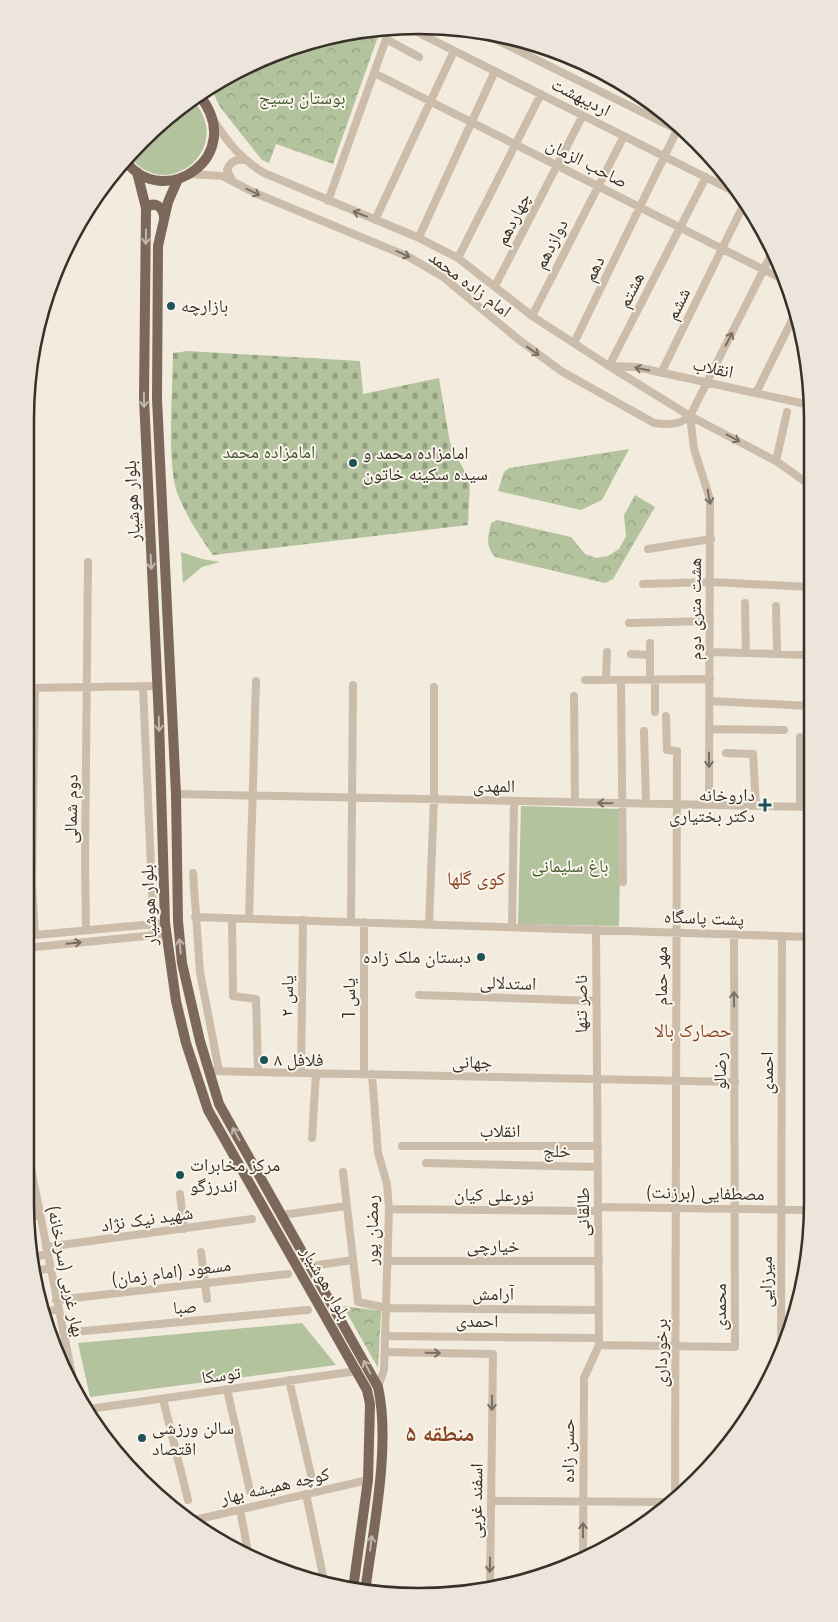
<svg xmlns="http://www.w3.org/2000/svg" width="838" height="1622" font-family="Montserrat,'Noto Naskh Arabic',sans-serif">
<defs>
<pattern id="cemetery-stones" width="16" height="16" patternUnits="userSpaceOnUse" patternTransform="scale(1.25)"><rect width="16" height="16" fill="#b3c39e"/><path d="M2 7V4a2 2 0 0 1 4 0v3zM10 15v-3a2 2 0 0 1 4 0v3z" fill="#939f81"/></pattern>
<pattern id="park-crowns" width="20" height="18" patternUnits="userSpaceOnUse" patternTransform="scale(1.25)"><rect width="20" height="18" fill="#b3c39e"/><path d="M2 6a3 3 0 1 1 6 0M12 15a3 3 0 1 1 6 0" fill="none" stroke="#939f81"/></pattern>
</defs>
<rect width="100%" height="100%" fill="#f3ebde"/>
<path fill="#b3c39e" d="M192 99C238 149 164 206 129 155L159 123Z
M181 552 202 559 220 562 202 567 183 583Z
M521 806 621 809 619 926 518 924Z
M302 1323 336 1365 90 1397 78 1343Z"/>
<path fill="url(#cemetery-stones)" d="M188 351 360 361 363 394 439 378 450 443 470 482 468 525 213 555C199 536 187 517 178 495 166 465 173 388 173 353Z"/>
<path fill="url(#park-crowns)" d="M368 28H381L333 164 276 144 269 163 262 160 220 107 210 86C257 53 314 41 368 28Z
M629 449 602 500 581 510 498 491 504 472 509 468Z
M635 495 655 507 613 579 605 583 495 557C485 545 488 537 491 523L497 520 571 537 585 554 596 558 608 556 619 549 626 536 624 515Z
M343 1306 381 1311 378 1368Z"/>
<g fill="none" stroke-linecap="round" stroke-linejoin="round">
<path stroke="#ccbcaa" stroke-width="8" d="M407 27 741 195
M481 32 692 137
M386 39 419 57
M374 73 786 281
M214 121C229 144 240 158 264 173L417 237 458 258 532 316 609 366 690 416 776 461 810 485
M191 174 222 176 255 193 409 257 443 277 518 339 561 371 654 423C668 425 679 425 690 416L773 251
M232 180 227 170C230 162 235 159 244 160
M328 201 390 28
M375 220 454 51
M419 237 495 71
M458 258 541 94
M495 286 583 115
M532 316 624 136
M574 343 680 124
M609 366 706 177
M611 366 636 367 810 405
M661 373 745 202
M756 393 795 314
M690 416 694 449 710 499 709 805
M776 461 787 412
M648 549 711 539
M643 584 710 582 810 587
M745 603 746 653
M776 606 777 654
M807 606 808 655
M629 623 710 621
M650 643V680
M710 652 810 655
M631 654 650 655
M585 680 710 679
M606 680 607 652
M621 680 623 882
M143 687 154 935
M26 688 157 686
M35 688 32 883 35 935
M574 696 575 802
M710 701 811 706
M655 712V680
M666 716 667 750 677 751 675 1498
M709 729 784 730
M644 731 646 804
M800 737V807
M726 753 753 754 756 806
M176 794 811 807
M193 873 200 972 219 1071
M195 917 811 937
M232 918 233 996 256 999 258 1072
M249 918 256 681
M351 921 353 685
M429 924 434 799V687
M512 926 514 801
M86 930 85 862 88 562
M25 936 165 923
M25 948 166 934
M419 995 596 1001
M208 1071 735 1082
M301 1073 303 920
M364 1074V922
M372 1074 378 1153 387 1184 389 1209 384 1370 378 1387
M25 1138 73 1380
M312 1138 316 1073
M402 1146H598
M426 1163 598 1167
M343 1172 358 1302 387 1308 599 1310
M180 1194 184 1229
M598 1207 812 1210
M389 1209 598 1211
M282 1215 346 1206
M27 1218 39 1215
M46 1247 252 1219
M201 1252 207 1299
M34 1257 47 1254
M388 1261H599
M318 1265 353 1260
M36 1271 50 1268
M56 1300 288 1274
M43 1313 58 1309
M63 1333 308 1310
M385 1336 599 1338
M599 1345 735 1347 734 934
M385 1352 493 1354 490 1588
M781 1355 782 936
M289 1380 312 1479
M227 1389 250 1491
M163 1399 188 1500
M89 1409 357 1371
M306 1494 325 1585
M491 1501 670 1502
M240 1509 248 1552
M190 1521 368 1480
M583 1560 584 1378 599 1345 596 929"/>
<path stroke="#7b685a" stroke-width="10" d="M125 160C162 213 249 156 199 95
M137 172 146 208 144 398 159 720 165 923 176 1001 186 1043 208 1110 367 1390 370 1404 368 1480 353 1589
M178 179 168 202 158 246 157 399 176 794 178 921 182 963 200 1041 219 1104 378 1387C391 1445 373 1531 365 1592
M146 208C154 201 163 206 164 217"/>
</g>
<defs><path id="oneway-shaft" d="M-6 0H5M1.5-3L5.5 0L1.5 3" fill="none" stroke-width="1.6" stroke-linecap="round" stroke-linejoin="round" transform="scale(1.25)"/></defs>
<g stroke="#7b6f63">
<use href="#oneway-shaft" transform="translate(253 192) rotate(26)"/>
<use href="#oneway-shaft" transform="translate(360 214) rotate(-159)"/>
<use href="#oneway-shaft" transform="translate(403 254) rotate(24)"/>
<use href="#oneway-shaft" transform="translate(729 339) rotate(-63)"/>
<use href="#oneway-shaft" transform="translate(533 351) rotate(36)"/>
<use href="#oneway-shaft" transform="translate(642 369) rotate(-169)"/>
<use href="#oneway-shaft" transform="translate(733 438) rotate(28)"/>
<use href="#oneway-shaft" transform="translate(709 497) rotate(80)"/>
<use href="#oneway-shaft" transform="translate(709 760) rotate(90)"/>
<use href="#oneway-shaft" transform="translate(605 803) rotate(-179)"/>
<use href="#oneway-shaft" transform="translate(74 943) rotate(-6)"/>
<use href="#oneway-shaft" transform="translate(734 999) rotate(-90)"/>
<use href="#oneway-shaft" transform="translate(433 1353) rotate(1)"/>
<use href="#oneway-shaft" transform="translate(492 1403) rotate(91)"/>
<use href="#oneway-shaft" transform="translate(583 1530) rotate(-90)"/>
<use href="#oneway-shaft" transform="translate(490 1565) rotate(91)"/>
</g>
<g stroke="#c1b6aa">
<use href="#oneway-shaft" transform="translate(146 237) rotate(91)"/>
<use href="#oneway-shaft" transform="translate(144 400) rotate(89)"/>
<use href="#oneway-shaft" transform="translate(151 562) rotate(87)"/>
<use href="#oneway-shaft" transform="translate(159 724) rotate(88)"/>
<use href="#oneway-shaft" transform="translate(180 946) rotate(-96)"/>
<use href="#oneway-shaft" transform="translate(236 1134) rotate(-119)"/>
<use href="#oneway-shaft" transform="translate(367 1367) rotate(-118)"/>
<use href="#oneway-shaft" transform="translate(371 1543) rotate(-83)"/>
</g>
<g fill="#1e525b" stroke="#faf5eb" stroke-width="2">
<circle cx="171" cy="306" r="5"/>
<circle cx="353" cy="463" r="5"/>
<path d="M762.5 797.5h5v5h5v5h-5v5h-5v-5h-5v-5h5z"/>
<circle cx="481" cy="957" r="5"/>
<circle cx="264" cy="1060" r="5"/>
<circle cx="180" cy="1175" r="5"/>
<circle cx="142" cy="1438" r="5"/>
</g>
<g text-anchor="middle" stroke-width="4" stroke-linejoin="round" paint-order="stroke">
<g font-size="18" fill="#393029" stroke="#faf5eb">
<text transform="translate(581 97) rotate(27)" y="6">اردیبهشت</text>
<text transform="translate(587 163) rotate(27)" y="6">صاحب الزمان</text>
<text transform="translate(513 219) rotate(-63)" y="6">چهاردهم</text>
<text transform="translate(551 244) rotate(-63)" y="6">دوازدهم</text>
<text transform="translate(594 269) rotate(-64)" y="6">دهم</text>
<text transform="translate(470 284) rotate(37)" y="6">امام زاده محمد</text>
<text transform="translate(631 290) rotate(-63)" y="6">هشتم</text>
<text transform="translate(678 304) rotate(-64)" y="6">ششم</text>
<text transform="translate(713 368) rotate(12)" y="6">انقلاب</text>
<text transform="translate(132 501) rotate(-93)" y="6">بلوار هوشیار</text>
<text transform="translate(695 609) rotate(-90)" y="6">هشت متری دوم</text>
<text transform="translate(494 786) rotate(1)" y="6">المهدی</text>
<text transform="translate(71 809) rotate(-89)" y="6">دوم شمالی</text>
<text transform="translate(149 905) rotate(-93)" y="6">بلوار هوشیار</text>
<text transform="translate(704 918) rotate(2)" y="6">پشت پاسگاه</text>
<text transform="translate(661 976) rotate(-90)" y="6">مهر حمام</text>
<text transform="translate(508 983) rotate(2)" y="6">استدلالی</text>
<text transform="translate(287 996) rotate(-89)" y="6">یاس ۲</text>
<text transform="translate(349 998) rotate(-90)" y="6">یاس 1</text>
<text transform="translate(581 1004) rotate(-90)" y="6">ناصر تنها</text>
<text transform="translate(472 1062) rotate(1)" y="6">جهانی</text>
<text transform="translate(720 1071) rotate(-90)" y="6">رضالو</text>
<text transform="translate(767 1073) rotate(-90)" y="6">احمدی</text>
<text x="500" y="1137">انقلاب</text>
<text transform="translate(557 1151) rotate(1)" y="6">خلج</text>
<text transform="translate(705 1193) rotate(1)" y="6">مصطفایی (برزنت)</text>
<text transform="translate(494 1195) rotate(1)" y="6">نورعلی کیان</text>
<text transform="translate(583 1212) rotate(-90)" y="6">طالقانی</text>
<text transform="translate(147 1219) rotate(-8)" y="6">شهید نیک نژاد</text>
<text transform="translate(372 1230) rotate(-90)" y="6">رمضان پور</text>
<text x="493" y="1252">خیارچی</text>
<text transform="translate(66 1271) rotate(79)" y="6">بهار غربی (سردخانه)</text>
<text transform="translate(171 1272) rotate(-7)" y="6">مسعود (امام زمان)</text>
<text transform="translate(766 1282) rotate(-90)" y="6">میرزایی</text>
<text transform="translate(326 1283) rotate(60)" y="6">بلوار هوشیار</text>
<text x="493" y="1300">آرامش</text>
<text transform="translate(185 1307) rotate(-5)" y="6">صبا</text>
<text transform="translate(720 1307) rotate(-90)" y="6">محمدی</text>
<text transform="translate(477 1321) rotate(1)" y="6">احمدی</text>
<text transform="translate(661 1353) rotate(-90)" y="6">برخورداری</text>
<text transform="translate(221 1375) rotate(-8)" y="6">توسکا</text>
<text transform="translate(568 1451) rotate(-90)" y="6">حسن زاده</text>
<text transform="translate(275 1486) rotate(-13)" y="6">کوچه همیشه بهار</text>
<text transform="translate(476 1501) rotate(-89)" y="6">اسفند غربی</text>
</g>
<g font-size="18" fill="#44582d" stroke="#faf5eb">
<text x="302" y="104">بوستان بسیج</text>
<text x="269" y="458">امامزاده محمد</text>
<text x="570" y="872">باغ سلیمانی</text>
</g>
<g font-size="18" fill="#393029" stroke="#faf5eb" text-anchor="start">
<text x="181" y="312">بازارچه</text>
<text x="363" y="459">امامزاده محمد و<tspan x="363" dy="21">سیده سکینه خاتون</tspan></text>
<text x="755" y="801" text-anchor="end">داروخانه<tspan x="755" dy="21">دکتر بختیاری</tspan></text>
<text x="471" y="963" text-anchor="end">دبستان ملک زاده</text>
<text x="274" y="1066">فلافل ۸</text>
<text x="190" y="1171">مرکز مخابرات<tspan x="190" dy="21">اندرزگو</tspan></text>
<text x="152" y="1434">سالن ورزشی<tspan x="152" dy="21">اقتصاد</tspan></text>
</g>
<g font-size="19" fill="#894321" stroke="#faf5eb">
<text x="476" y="885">کوی گلها</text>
<text x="693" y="1037">حصارک بالا</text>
</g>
<g font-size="22" font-weight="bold" fill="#894321" stroke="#faf5eb">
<text x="440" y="1441">منطقه ۵</text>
</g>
</g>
<path d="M0 0H838V1622H0ZM419 34H419A385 385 0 0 1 804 419V1203A385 385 0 0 1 419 1588H419A385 385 0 0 1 34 1203V419A385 385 0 0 1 419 34Z" fill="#ebe5db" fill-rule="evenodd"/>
<path fill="none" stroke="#393029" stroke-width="2.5" d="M419 34H419A385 385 0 0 1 804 419V1203A385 385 0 0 1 419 1588H419A385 385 0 0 1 34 1203V419A385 385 0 0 1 419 34Z"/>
</svg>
